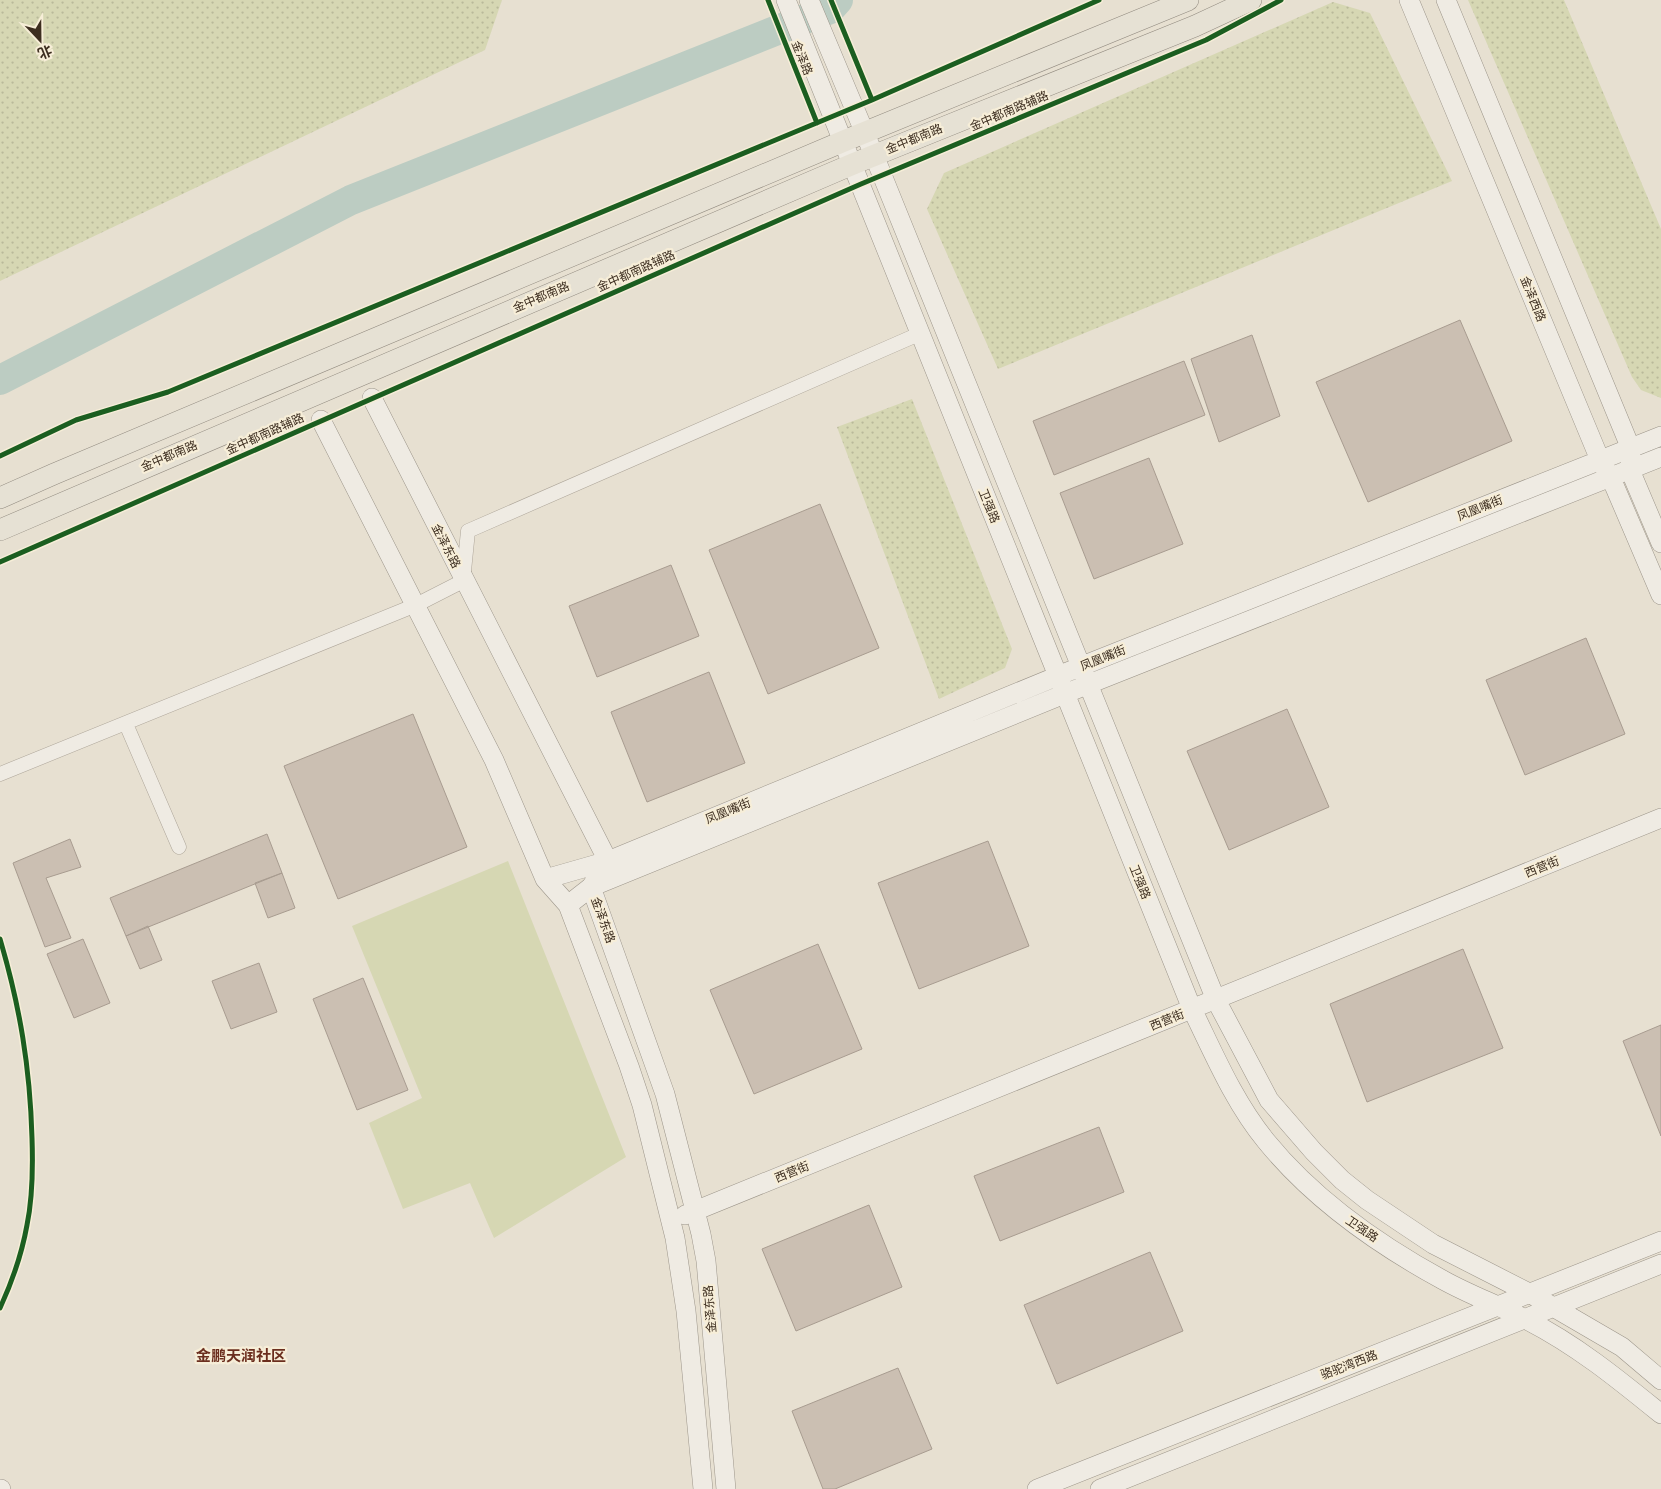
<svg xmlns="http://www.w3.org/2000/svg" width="1661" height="1489" font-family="'Libre Baskerville','Noto Sans SC',serif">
<defs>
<pattern id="park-dots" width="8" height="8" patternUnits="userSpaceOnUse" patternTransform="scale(1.25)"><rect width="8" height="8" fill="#d6d7b3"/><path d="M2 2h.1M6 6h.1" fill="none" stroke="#b9b99a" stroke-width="1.8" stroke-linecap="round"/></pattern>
</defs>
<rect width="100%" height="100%" fill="#e7e0d1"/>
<path fill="#d6d7b3" d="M508 861 626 1157 494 1238 470 1183 403 1209 369 1123 422 1098 352 926Z"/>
<path fill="url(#park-dots)" d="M0 0H502L485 50 0 281Z
M1468 0H1564L1661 229V398L1641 390 1632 377Z
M1333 2 1370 13 1452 181 998 369 927 209 944 173Z
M912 399 1012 649 1005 668 939 699 837 427Z"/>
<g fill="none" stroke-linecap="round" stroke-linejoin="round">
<path stroke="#bcccc2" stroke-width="30" d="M0 380 351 200 830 9 838 0"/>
</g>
<path fill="#cbbfb2" stroke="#a89c90" d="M1460 320 1512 441 1368 502 1316 382Z
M1252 335 1280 416 1219 442 1191 359Z
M1184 361 1205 415 1054 475 1033 421Z
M1149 458 1183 544 1094 579 1060 493Z
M820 504 879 648 768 694 709 550Z
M671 565 699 636 597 677 569 606Z
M1586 638 1625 734 1525 775 1486 680Z
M709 672 745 763 647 802 611 712Z
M1287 709 1329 807 1229 850 1187 751Z
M413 714 467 847 338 899 284 766Z
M267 834 282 873 126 936 110 898Z
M70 839 81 867 46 878 71 938 45 947 13 863Z
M988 841 1029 946 919 989 878 883Z
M282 873 295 908 268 918 255 883Z
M148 926 162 960 140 969 126 936Z
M83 939 110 1003 74 1018 47 954Z
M818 944 862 1049 754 1094 710 990Z
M1463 949 1503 1048 1367 1102 1330 1004Z
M259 963 277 1012 231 1029 212 981Z
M363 978 408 1090 357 1110 313 999Z
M1661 1025V1136L1623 1041Z
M1099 1127 1124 1192 1000 1241 974 1176Z
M869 1205 902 1287 796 1331 762 1249Z
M1150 1252 1183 1331 1057 1384 1024 1305Z
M898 1368 932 1449 835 1489H823L792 1411Z"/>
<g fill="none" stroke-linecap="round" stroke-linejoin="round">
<g stroke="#ada599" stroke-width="15">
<path id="street" d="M126 724 179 847
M0 774 416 605 463 581 468 531 919 334"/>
</g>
<g stroke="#9c958a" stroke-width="20">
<path id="secondary" d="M786 0 1192 1009C1214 1054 1234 1102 1266 1141 1314 1200 1377 1244 1443 1280 1470 1295 1498 1305 1525 1319 1575 1344 1618 1379 1661 1414
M809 0 874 155 1216 1000 1269 1100 1314 1152 1342 1180 1367 1200 1433 1244 1531 1294 1622 1347 1661 1380
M1409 0 1600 460 1611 478 1661 595
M1446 0 1631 449 1630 470 1661 543
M372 398 608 861 591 887 665 1094 701 1234 706 1261 726 1489
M321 420 494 760 545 879 568 905 629 1066 642 1105 675 1238 686 1311 703 1489
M545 879 608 861 1082 666 1661 436
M568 905 591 887 1089 684 1661 457
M685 1215 1661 818
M0 1489H1
M1037 1489 1661 1241
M1100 1489 1661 1264"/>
</g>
<g stroke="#928b80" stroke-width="22">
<path id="primary" d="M0 498 54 474 844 141 1188 0
M0 530 853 164 1195 26 1251 0"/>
</g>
<use href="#street" stroke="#efebe3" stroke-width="14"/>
<use href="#secondary" stroke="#efebe3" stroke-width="19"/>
<use href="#primary" stroke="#e6e1d4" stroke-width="21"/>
<g stroke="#f7eed8" stroke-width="8">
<path id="cycleway" d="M768 0 817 123
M831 0 872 100
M0 456 76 420 168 392 872 100 1099 0
M0 562 861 184 1206 40 1281 0
M0 939C20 1007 30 1067 32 1138 33 1167 33 1196 27 1225 22 1253 12 1282 0 1308"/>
</g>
<use href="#cycleway" stroke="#1b5e20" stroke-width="5"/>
</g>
<g text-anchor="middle" stroke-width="4.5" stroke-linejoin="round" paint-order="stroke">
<g font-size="12" fill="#3d2e20" stroke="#f7eed8">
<text transform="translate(802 58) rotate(68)" y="4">金泽路</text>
<text transform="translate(1009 111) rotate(-23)" y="4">金中都南路辅路</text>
<text transform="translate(914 139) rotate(-22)" y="4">金中都南路</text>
<text transform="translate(636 271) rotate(-24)" y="4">金中都南路辅路</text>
<text transform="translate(541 297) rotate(-23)" y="4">金中都南路</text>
<text transform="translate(1533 299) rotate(68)" y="4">金泽西路</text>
<text transform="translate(265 434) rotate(-24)" y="4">金中都南路辅路</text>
<text transform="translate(169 456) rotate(-23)" y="4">金中都南路</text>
<text transform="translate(989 506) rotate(68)" y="4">卫强路</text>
<text transform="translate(1480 508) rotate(-22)" y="4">凤凰嘴街</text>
<text transform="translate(446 546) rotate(63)" y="4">金泽东路</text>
<text transform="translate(1103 658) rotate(-22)" y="4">凤凰嘴街</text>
<text transform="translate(728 811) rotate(-22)" y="4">凤凰嘴街</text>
<text transform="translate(1542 867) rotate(-22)" y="4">西营街</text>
<text transform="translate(1140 882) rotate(68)" y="4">卫强路</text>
<text transform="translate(603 920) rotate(70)" y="4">金泽东路</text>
<text transform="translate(1167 1020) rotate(-22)" y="4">西营街</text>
<text transform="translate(792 1172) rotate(-22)" y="4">西营街</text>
<text transform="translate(1362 1229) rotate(34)" y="4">卫强路</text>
<text transform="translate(710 1309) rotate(-95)" y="4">金泽东路</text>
<text transform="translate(1349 1365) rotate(-21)" y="4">骆驼湾西路</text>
</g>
<g font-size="15" font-weight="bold" fill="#6b2e1e" stroke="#f7eed8">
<text x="241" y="1361">金鹏天润社区</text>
</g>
</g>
<g transform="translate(40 40) rotate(158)" stroke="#f7eed8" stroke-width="4" paint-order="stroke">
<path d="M0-4L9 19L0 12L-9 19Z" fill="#3d2e20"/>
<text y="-8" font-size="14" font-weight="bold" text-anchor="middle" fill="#3d2e20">北</text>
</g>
</svg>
